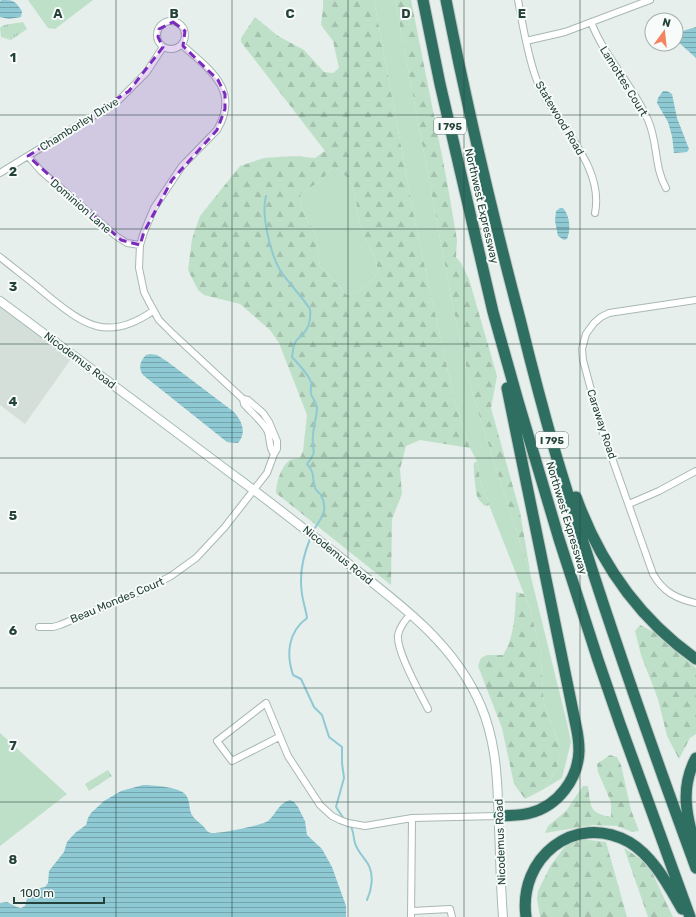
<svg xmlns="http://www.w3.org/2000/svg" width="696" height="917" font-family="Rubik,sans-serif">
<defs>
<pattern id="forest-firs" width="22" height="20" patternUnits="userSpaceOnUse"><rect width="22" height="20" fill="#bfe0c8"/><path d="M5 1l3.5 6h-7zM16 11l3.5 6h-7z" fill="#a4c1ad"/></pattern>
<pattern id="park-tufts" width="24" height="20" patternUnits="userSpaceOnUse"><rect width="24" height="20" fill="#bfe0c8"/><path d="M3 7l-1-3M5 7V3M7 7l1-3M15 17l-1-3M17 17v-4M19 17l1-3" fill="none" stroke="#a4c1ad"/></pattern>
<pattern id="water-rules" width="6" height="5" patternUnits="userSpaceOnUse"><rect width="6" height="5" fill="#8ec9d4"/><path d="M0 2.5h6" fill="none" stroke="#74a5ad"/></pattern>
</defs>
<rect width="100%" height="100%" fill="#e6efeb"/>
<path fill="#d4dfda" d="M0 307 71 359 25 424 0 405Z"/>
<path fill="#bfe0c8" d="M28 0H93L55 29 48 28Z
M374 0H395L453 307 473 396 531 577 567 723 571 742 562 778 544 789 557 769 560 755V747L544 704 540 648 530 609 489 505 488 500 481 485 477 461 470 448 455 403 416 227Z
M332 168H336C343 173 348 177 352 186 358 199 356 214 361 228 365 239 379 260 377 271 374 285 358 291 347 295L320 266 316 236 304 213 300 200 301 193 321 181 329 171Z
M0 733 67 794 0 846Z"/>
<path fill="url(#forest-firs)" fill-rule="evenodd" d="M323 0H374L416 227 455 403 470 448 420 440 406 446 400 469 402 494 392 519 391 585 276 493C276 483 281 466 290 460 293 459 296 459 300 458L303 451 307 415 279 343 270 330 240 304 204 295 198 290 188 270 192 239 200 216 240 166 264 158 294 156 315 158 325 151 241 42V38L255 17 278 36 304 50 324 72 333 73 339 68 333 41 321 25 323 7ZM332 168H336C343 173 348 177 352 186 358 199 356 214 361 228 365 239 379 260 377 271 374 285 358 291 347 295L320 266 316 236 304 213 300 200 301 193 321 181 329 171Z
M395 0H411L446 176 457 240 456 257 461 263 469 279 497 376 491 408 520 512 531 577 473 396 453 307Z
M477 461 481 485 488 500 489 505 485 506C482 503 479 501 477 496 476 493 473 467 474 463Z
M516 592 524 594 530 609 540 648 544 704 560 747V755L557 769 544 789 525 799 514 784 502 728 478 666 481 658 487 655H503C515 636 515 613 516 592Z
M640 625 654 632 696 668V734L690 738 679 759 667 736 658 699 641 655 635 631Z
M610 755 617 757 621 765 631 810 639 831 632 832 617 826 593 825 545 833 548 826 566 811 583 786H588C591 806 588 813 611 817V802L598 772 597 764Z
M580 839 606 842 627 917H540L537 899 538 891 551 865 566 845Z
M624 848 641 859 651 870 673 917H648Z"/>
<path fill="url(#park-tufts)" d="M23 22 27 29 11 40 1 37 0 28 4 25Z
M108 770 112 776 89 791 85 784Z"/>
<path fill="url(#water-rules)" d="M2 0C14 0 15 1 22 11L21 17 9 19 0 17V1Z
M696 27V58L676 40V33Z
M663 91H667L672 94 677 118 689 149 687 152 674 153 672 136 668 122 657 103 658 98Z
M560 208H563C570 216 571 229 567 239L564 240 558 236 555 221 556 211Z
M150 354 157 355 168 362 234 412C242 421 247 433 238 443L227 442 143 375C138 368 140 361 146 355Z
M143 785C153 785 176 787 184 793 191 799 188 808 192 815 195 820 199 822 203 826 206 829 207 833 212 833 220 834 263 825 268 821 276 814 279 803 290 800L294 802 298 807 305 821 307 835 322 849 332 867 346 906V917H0V903L7 902 17 907 21 908 25 906 28 895 30 890 45 887 48 883 49 871 64 852 67 842 75 833 86 825 88 818 91 813 104 801 121 791Z"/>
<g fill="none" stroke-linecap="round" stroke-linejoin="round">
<path stroke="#8ec9d4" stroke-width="2" d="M266 196C261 214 270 253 280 270 289 284 301 295 310 309 311 318 310 327 303 334 301 337 298 338 296 341 293 346 293 351 292 357 298 364 308 373 311 382 312 386 310 390 311 394 313 400 317 402 317 408 317 417 313 427 313 436 311 452 319 449 307 464 315 472 312 478 315 488 316 491 319 492 321 495 328 509 323 516 315 528
M310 539C303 556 299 575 302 594 303 602 306 610 307 618 288 632 286 654 293 675L301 679 314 707 322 715 329 737 342 747V763L344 778 336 807 344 819
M350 825C354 831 353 836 355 843 357 851 364 857 368 864 374 875 372 889 367 900"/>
<g stroke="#a8b8b2" stroke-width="8">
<path id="street" d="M518 0C523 26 527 53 536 78 552 121 605 163 595 213
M157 35a14 14 0 1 1 28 0a14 14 0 1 1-28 0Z
M591 22C605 58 633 85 648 120 658 142 654 167 666 188
M526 41 565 32 650 0
M182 45C209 69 241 90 217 130L182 166 154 208 144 232 140 245 139 268 144 292 149 302 159 320 173 334 243 399 244 404C251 412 262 421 267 430 271 438 268 447 274 454
M28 156 41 171 116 236 127 243 140 245
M0 173 119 100 146 73 163 47
M0 257C16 270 32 282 47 295 85 326 108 342 153 311
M696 300 609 313 601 317 594 323 586 334 582 349 583 360 601 427 653 574C663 592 677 599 696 603
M629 504 659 491 696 471
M411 614C405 620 400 626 398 635 396 651 420 693 428 709
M39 627H53L60 625 144 590 171 576 196 558 224 528 267 473 274 454 277 449V441L269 422 263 413 248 400 243 399
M279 737 232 761 217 741 266 703 288 756 320 805 332 816 340 820 348 823 365 826 412 818 499 816
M412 911 450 909 452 917
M411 917 412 818"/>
</g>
<g stroke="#a4bbb3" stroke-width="10">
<path id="secondary" d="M0 301C77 358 155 416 232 474 272 503 311 534 350 565 401 605 455 644 481 706 494 737 497 769 498 802 500 840 500 879 503 917"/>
</g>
<g stroke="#c2cac8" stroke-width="13">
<path id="highway" d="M423 0 440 84 493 312 518 401 559 539 598 660 620 724 690 917
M446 0C467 107 492 213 520 319 531 364 543 410 556 455 598 594 646 732 696 868
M576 497C600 563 638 618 696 659
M499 816C509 815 520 816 530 813 558 806 578 779 579 751 579 743 578 735 576 726L507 388
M696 847C686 817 680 787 696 758
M526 917C518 858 574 812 629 842 653 856 668 885 682 909"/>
</g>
<use href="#street" stroke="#fff" stroke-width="6"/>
<use href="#secondary" stroke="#fff" stroke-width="8"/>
<use href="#highway" stroke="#2f6f62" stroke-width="11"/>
</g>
<path fill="#7b2cbf" fill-opacity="0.2" stroke="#7b2cbf" stroke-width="3" stroke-dasharray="8 5" stroke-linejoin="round" d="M173 22 185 31 183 46 218 80 225 94V109L217 130 172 180 144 232 140 245 121 240 28 156 129 91 163 47 158 37 159 29Z"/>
<path fill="none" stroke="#24423a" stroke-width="1" stroke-opacity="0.55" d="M116 0V917M232 0V917M348 0V917M464 0V917M580 0V917M0 115H696M0 229H696M0 344H696M0 458H696M0 573H696M0 688H696M0 802H696"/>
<g text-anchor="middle" stroke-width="4" stroke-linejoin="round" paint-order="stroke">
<g fill="#f7fbf9" stroke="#637a73" stroke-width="1">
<rect x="434" y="118" width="32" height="16" rx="3"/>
<rect x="536" y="432" width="32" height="16" rx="3"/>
</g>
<g font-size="10" font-weight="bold" fill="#24423a">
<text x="450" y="130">I 795</text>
<text x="552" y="444">I 795</text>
</g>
<g font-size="11" fill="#24423a" stroke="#f7fbf9">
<text transform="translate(624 81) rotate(58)" y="4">Lamottes Court</text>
<text transform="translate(560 118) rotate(59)" y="4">Statewood Road</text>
<text transform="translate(79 124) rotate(-32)" y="4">Chamborley Drive</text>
<text transform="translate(81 206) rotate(41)" y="4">Dominion Lane</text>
<text transform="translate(482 206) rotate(77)" y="4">Northwest Expressway</text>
<text transform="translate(80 360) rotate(37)" y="4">Nicodemus Road</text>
<text transform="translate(602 424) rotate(72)" y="4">Caraway Road</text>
<text transform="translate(567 518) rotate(73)" y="4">Northwest Expressway</text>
<text transform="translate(338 555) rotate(39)" y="4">Nicodemus Road</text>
<text transform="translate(117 600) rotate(-23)" y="4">Beau Mondes Court</text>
<text transform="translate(500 842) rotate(-92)" y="4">Nicodemus Road</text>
</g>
</g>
<g font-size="13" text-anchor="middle" font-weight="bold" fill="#24423a" stroke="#f7fbf9" stroke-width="4" stroke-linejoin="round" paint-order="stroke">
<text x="58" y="18">A</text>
<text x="174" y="18">B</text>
<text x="290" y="18">C</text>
<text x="406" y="18">D</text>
<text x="522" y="18">E</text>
<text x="13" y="62">1</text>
<text x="13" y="176">2</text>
<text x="13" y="291">3</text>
<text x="13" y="406">4</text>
<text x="13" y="520">5</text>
<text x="13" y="635">6</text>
<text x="13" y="750">7</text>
<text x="13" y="864">8</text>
</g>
<g transform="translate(664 32) rotate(15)"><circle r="19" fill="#f7fbf9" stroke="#a3b1ad"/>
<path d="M0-3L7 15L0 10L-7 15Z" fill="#f4845f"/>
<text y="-6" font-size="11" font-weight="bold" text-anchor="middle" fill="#24423a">N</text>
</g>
<path d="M14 897v6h90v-6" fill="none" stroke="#24423a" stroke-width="2"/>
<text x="20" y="897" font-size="12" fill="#24423a" stroke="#f7fbf9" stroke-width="3" paint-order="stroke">100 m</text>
</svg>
